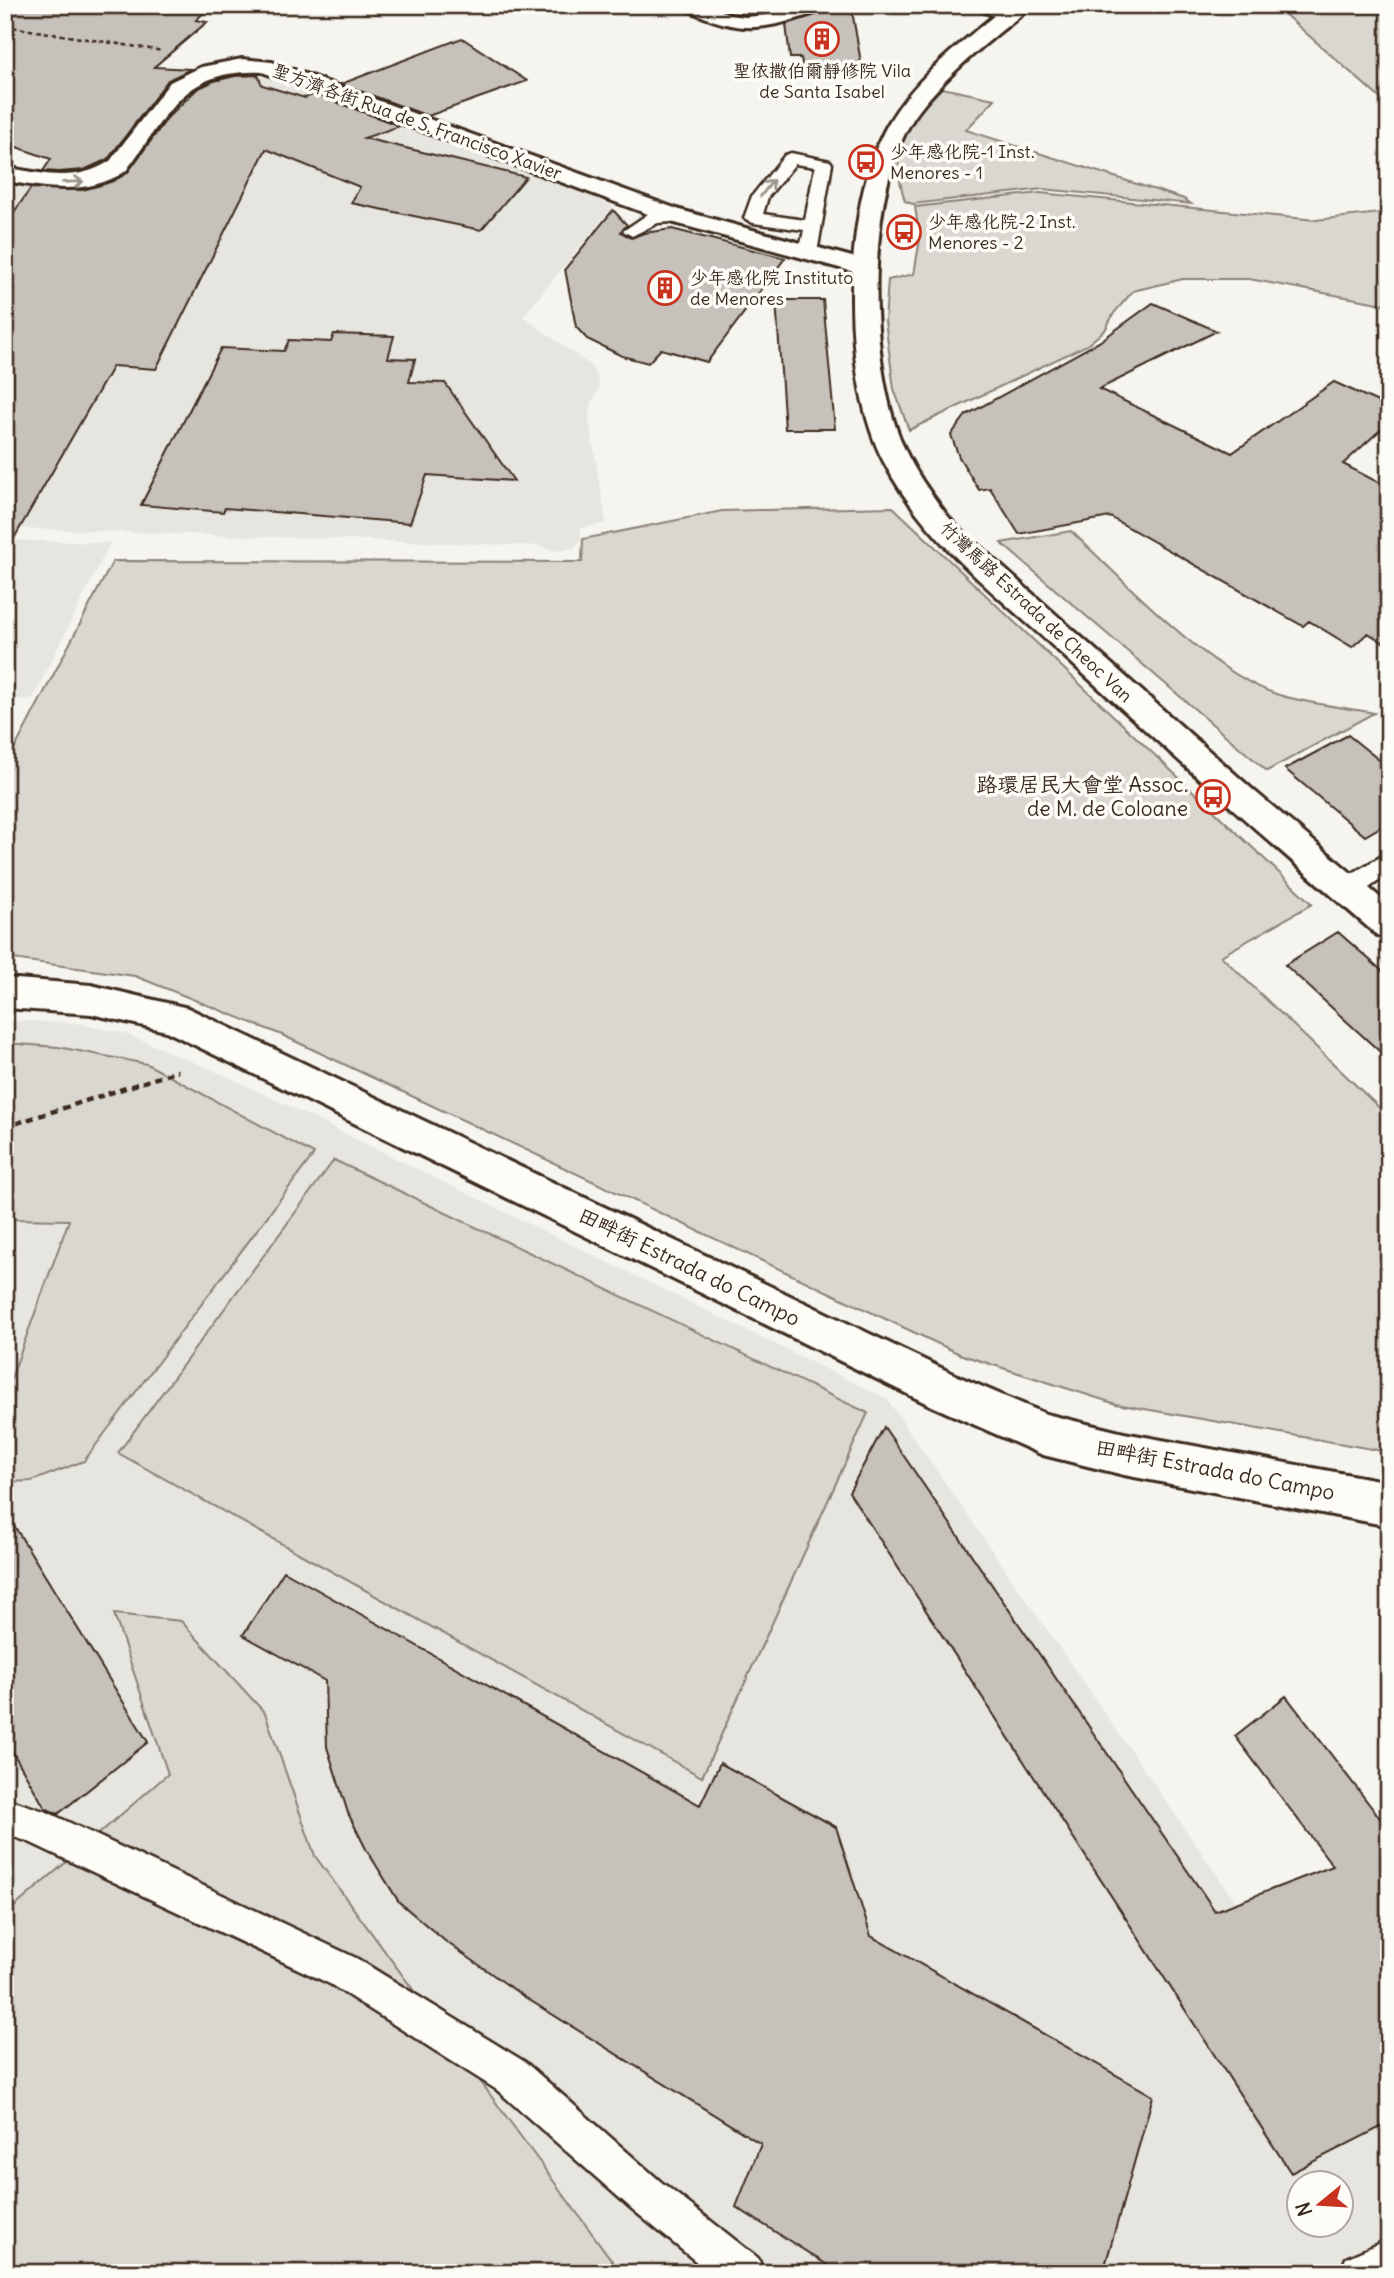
<svg xmlns="http://www.w3.org/2000/svg" width="1394" height="2278" font-family="Delius,'LXGW WenKai TC',sans-serif">
<rect width="100%" height="100%" fill="#f5f4ee"/>
<filter id="ink" filterUnits="userSpaceOnUse"><feTurbulence type="fractalNoise" baseFrequency=".0143" numOctaves="2"/><feDisplacementMap in="SourceGraphic" scale="14" xChannelSelector="R" yChannelSelector="G"/><feConvolveMatrix kernelMatrix="1 2 1 2 8 2 1 2 1" color-interpolation-filters="sRGB"/></filter>
<g filter="url(#ink)">
<path fill="#e7e5df" fill-rule="evenodd" d="M250 72 259 76 271 75 595 197 613 207 523 316 591 366 598 379 599 389 590 405 589 419 606 523 581 528 580 542 574 548 554 551 541 546 5 528V179L120 192 207 80 238 77Z
M5 540 110 543 33 698 5 701Z
M5 1020 76 1023 127 1034 231 1078 887 1399 1389 2123V2273H5ZM1300 2184H1342V2226H1300Z"/>
<path fill="#dad6d0" stroke="#8a8077" stroke-width="2" d="M1274 5H1389V106Z
M942 88 995 99 966 130 1184 199 1191 204 1043 189 912 204 905 201C888 148 905 124 942 88Z
M1040 193 1316 220 1389 212V305L1249 279H1183L1133 291 1114 313 1105 330 1087 345 909 430 894 389 885 321 888 280 914 274 920 239 915 207Z
M893 507 1312 904 1221 956 1389 1117V1452L1116 1404 962 1355 282 1035 135 976 5 958V767L113 561 582 562 583 539 722 511Z
M1071 531C1126 582 1208 672 1279 695 1309 704 1343 707 1374 713L1267 771 1001 543Z
M5 1043 58 1047 147 1064 314 1154 84 1461 32 1481 5 1482V1388L10 1381 69 1220 10 1219 5 1221Z
M334 1160 868 1413 702 1777 118 1453Z
M114 1614 181 1621 265 1713 315 1856 621 2273H5V1915L168 1774Z"/>
<path fill="#c7c1bb" stroke="#3b2a1e" stroke-width="2" d="M5 5H212L196 20 207 22 154 67 191 69 168 80 108 159 84 170 59 172 43 171 51 159 5 143Z
M833 5H851L862 68 803 69 801 58H790L786 24 829 11Z
M462 38 527 81 428 116 341 84Z
M258 75 262 85 305 98 315 94 400 126 364 138 526 177 481 230 351 203 360 187 266 149 156 369 113 366 5 554V225L31 188 83 190 113 181 127 173 169 116 197 89 214 81 235 76Z
M613 210 627 225 621 232 631 238 644 233 672 229 785 258 707 362 661 349 648 363 622 356 587 339 576 327 565 269Z
M776 300H823L835 429H785Z
M1153 303 1217 331 1099 389 1232 453 1334 382 1389 407V422L1343 464 1389 488V646L1368 633 1352 647 1309 621 1303 626 1110 517 1019 534 990 488 979 490 959 457 951 435 966 415 1099 342Z
M334 334 394 336 388 358 415 359 409 382 445 383 514 481 427 475 410 523 225 508 223 512 141 505 221 348 284 351 289 340 331 342Z
M1348 735 1389 768V822L1365 836 1285 769Z
M1338 932 1389 977V1060L1285 965Z
M884 1427 1215 1911 1333 1866 1235 1736 1286 1696 1389 1830V2123L1291 2173 849 1492Z
M5 1511 148 1742 58 1814 45 1808 5 1739Z
M284 1571 700 1805 720 1763 836 1827 871 1936 1153 2096 1103 2273H840L736 2207 761 2144 526 1998 445 1941 399 1902 366 1849 348 1813 327 1747 325 1681 243 1635Z"/>
<g fill="none" stroke-linecap="round" stroke-linejoin="round">
<g stroke="#3b2a1e" stroke-width="5">
<path id="lane" d="M791 153 830 161 832 164 817 253 808 258 799 253 804 230 753 223 744 218 752 196 785 155ZM795 164 815 167 805 220 763 214 768 197Z
M679 212 688 217 685 221 658 223 632 236 623 231 648 214Z
M1389 852V874C1374 883 1356 902 1337 896L1333 889 1337 882Z
M5 1798 47 1812 356 1958 525 2062 660 2181 758 2258 764 2273H710L632 2209 497 2090 330 1984 29 1842 5 1834Z
M1389 2239V2273H1340L1346 2258Z"/>
</g>
<g stroke="#3b2a1e" stroke-width="6">
<path id="street" d="M683 5H709L731 15 745 17 767 15 800 5H831L828 9C767 28 746 38 686 9Z
M976 5H1003L1018 15 1015 19H1001L979 9Z
M242 59 272 62 680 210 874 263 877 268 874 273 865 275 664 220 262 72C182 69 169 114 126 171 88 196 48 188 5 181V167C42 174 77 183 110 161L170 82 201 67Z"/>
</g>
<g stroke="#3b2a1e" stroke-width="6">
<path id="secondary" d="M1007 5H1030C1021 18 1005 27 994 37 967 59 940 83 918 112 865 183 868 352 898 433 910 467 932 496 954 524L1253 790 1389 905V939L1377 935C1271 844 1168 751 1065 657 1001 598 927 543 885 464 840 382 841 206 888 124 916 76 965 40 1007 5Z
M5 978 91 985 188 1008 962 1378 1046 1414 1124 1433 1389 1482V1526L1124 1475 1043 1455 932 1406 166 1031 91 1014 5 1008Z"/>
</g>
<path stroke="#3b2a1e" stroke-width="2.5" stroke-dasharray="4.5 3.5" stroke-linecap="butt" d="M5 26 163 51"/>
<path stroke="#3b2a1e" stroke-width="4.5" stroke-dasharray="7 5" stroke-linecap="butt" d="M5 1127 178 1071"/>
<use href="#lane" fill="#fdfcf7" fill-rule="evenodd"/>
<use href="#street" fill="#fdfcf7" fill-rule="evenodd"/>
<use href="#secondary" fill="#fdfcf7" fill-rule="evenodd"/>
</g>
<defs><path id="oneway-shaft" d="M-6 0H5M1.5-3L5.5 0L1.5 3" fill="none" stroke-width="1.6" stroke-linecap="round" stroke-linejoin="round" transform="scale(1.75)"/></defs>
<g stroke="#9c938a">
<use href="#oneway-shaft" transform="translate(73 182) rotate(-2)"/>
<use href="#oneway-shaft" transform="translate(767 188) rotate(-52)"/>
</g>
</g>
<defs>
<g id="building-ring" transform="scale(1.75)"><circle r="9.5" fill="#fdfcf7" stroke="#c8321e" stroke-width="1.5"/><path d="M-4-6H4V6H1V3H-1V6H-4ZM-2.5-4.3h1.7v1.8h-1.7ZM.8-4.3h1.7v1.8H.8ZM-2.5-1h1.7V.8h-1.7ZM.8-1h1.7V.8H.8Z" fill="#c8321e"/></g>
<g id="bus-ring" transform="scale(1.75)"><circle r="9.5" fill="#fdfcf7" stroke="#c8321e" stroke-width="1.5"/><path d="M-5-6H5V4H4V6H2V4H-2V6H-4V4H-5ZM-3.5-4V0h7V-4ZM-3.5 1.2v1.5H-2V1.2ZM2 1.2v1.5H3.5V1.2Z" fill="#c8321e"/></g>
</defs>
<g fill-rule="evenodd">
<use href="#building-ring" x="822" y="39"/>
<use href="#bus-ring" x="866" y="162"/>
<use href="#bus-ring" x="904" y="232"/>
<use href="#building-ring" x="665" y="288"/>
<use href="#bus-ring" x="1213" y="797"/>
</g>
<g text-anchor="middle" stroke-width="7" stroke-linejoin="round" paint-order="stroke">
<g font-size="18" fill="#3b2a1e" stroke="#fdfcf7" text-anchor="start">
<text x="822" y="77" text-anchor="middle">聖依撒伯爾靜修院 Vila<tspan x="822" dy="21">de Santa Isabel</tspan></text>
<text x="890" y="158">少年感化院-1 Inst.<tspan x="890" dy="21">Menores - 1</tspan></text>
<text x="928" y="228">少年感化院-2 Inst.<tspan x="928" dy="21">Menores - 2</tspan></text>
<text x="690" y="284">少年感化院 Instituto<tspan x="690" dy="21">de Menores</tspan></text>
</g>
<g font-size="18" fill="#3b2a1e" stroke="#fdfcf7">
<text transform="translate(417 122) rotate(20)" y="6">聖方濟各街 Rua de S. Francisco Xavier</text>
<text transform="translate(1036 612) rotate(43)" y="6">竹灣馬路 Estrada de Cheoc Van</text>
</g>
<g font-size="21" fill="#3b2a1e" stroke="#fdfcf7" text-anchor="end">
<text x="1188" y="792">路環居民大會堂 Assoc.<tspan x="1188" dy="24">de M. de Coloane</tspan></text>
</g>
<g font-size="21" fill="#3b2a1e" stroke="#fdfcf7">
<text transform="translate(689 1267) rotate(26)" y="7">田畔街 Estrada do Campo</text>
<text transform="translate(1215 1470) rotate(11)" y="7">田畔街 Estrada do Campo</text>
</g>
</g>
<rect width="1394" height="2278" fill="none" stroke="#fdfcf7" stroke-width="28"/>
<rect x="14" y="14" width="1366" height="2250" fill="none" stroke="#3b2a1e" stroke-width="2.5" filter="url(#ink)"/>
<g transform="translate(1320 2204) rotate(252)"><circle r="33" fill="#fdfcf7" stroke="#afa8a0" stroke-width="2"/>
<path d="M0-5L12 26L0 18L-12 26Z" fill="#c8321e"/>
<text y="-10" font-size="19" font-weight="bold" text-anchor="middle" fill="#3b2a1e">N</text>
</g>
</svg>
